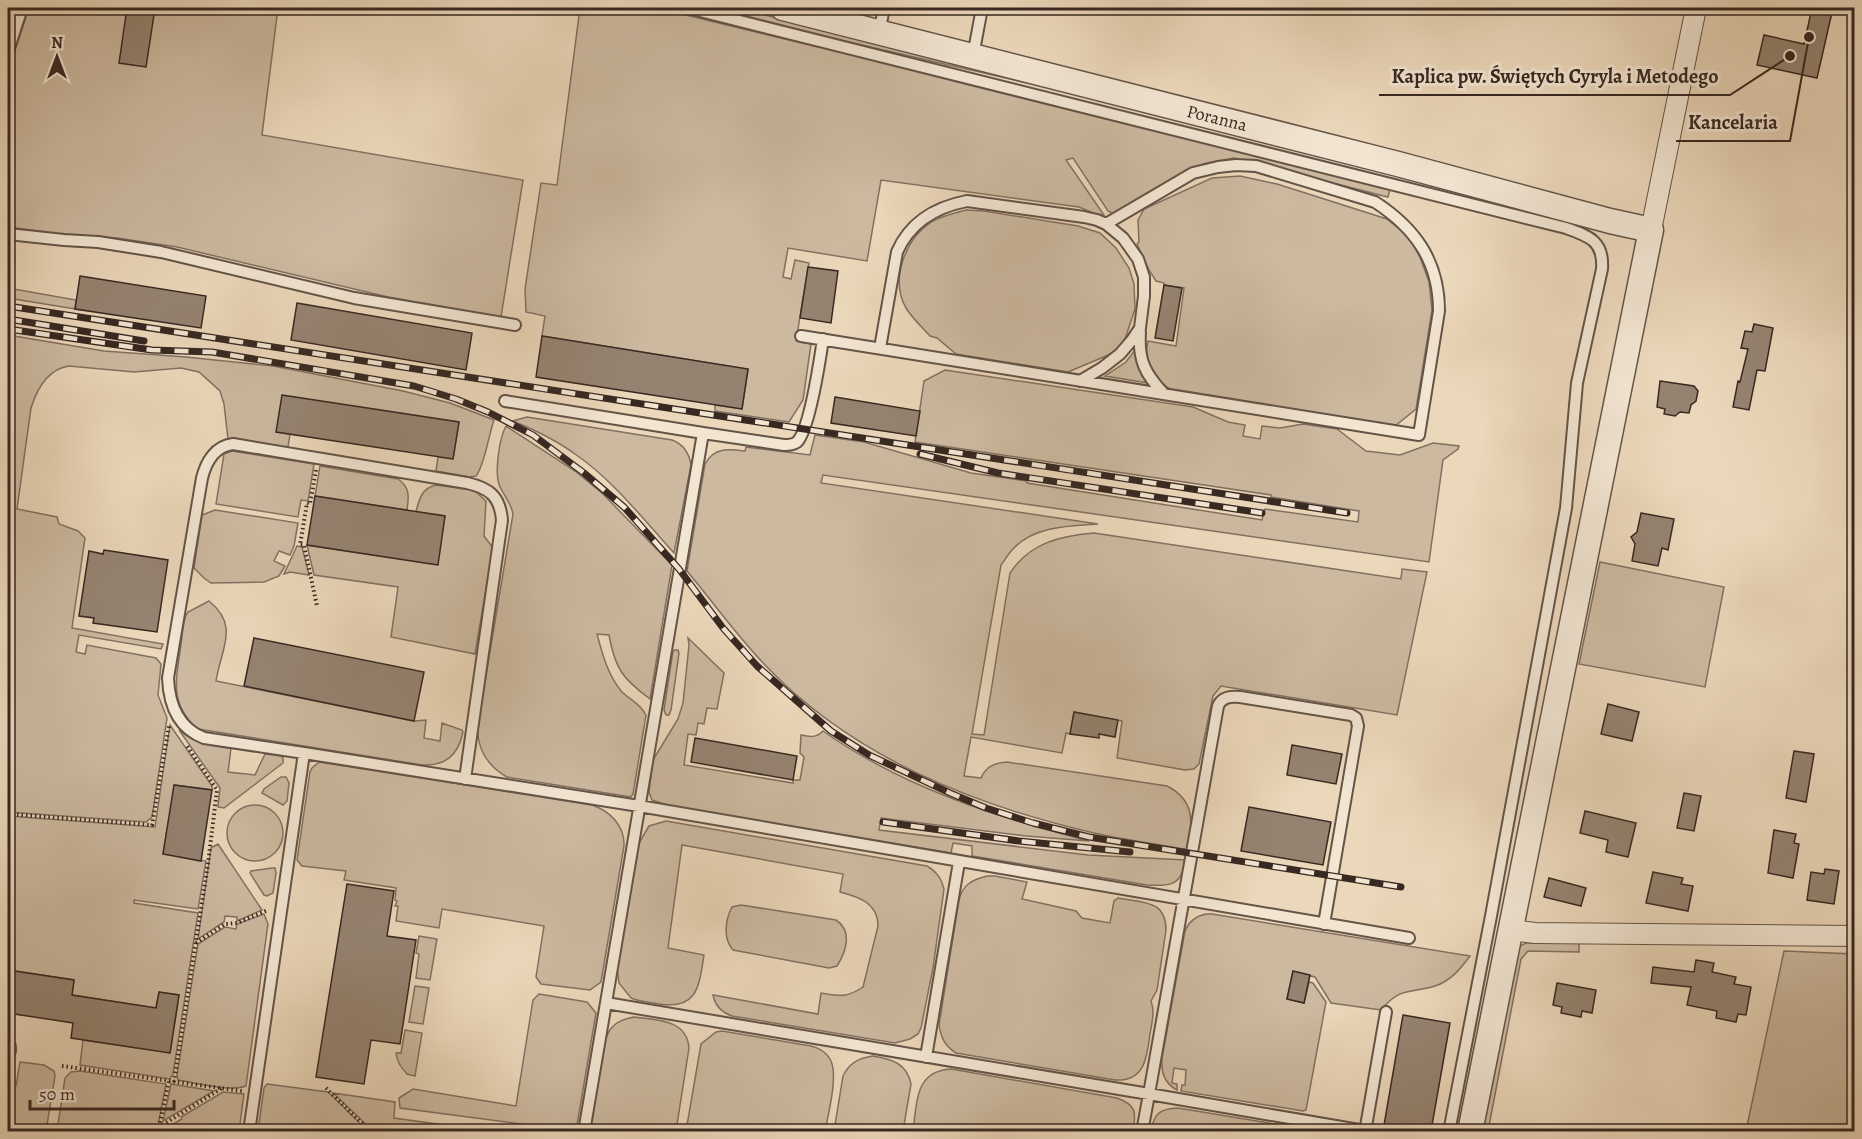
<svg xmlns="http://www.w3.org/2000/svg" width="1862" height="1139" font-family="Alegreya,serif">
<rect width="100%" height="100%" fill="#ebd7ba"/>
<filter id="stains"><feTurbulence type="fractalNoise" baseFrequency=".00333" numOctaves="4"/><feColorMatrix values="0 0 0 0 .2 0 0 0 0 .09 0 0 0 0 .02 0 0 0 .5 -.17"/></filter>
<radialGradient id="worn" r=".72"><stop offset=".6" stop-color="#630" stop-opacity="0"/><stop offset="1" stop-color="#630" stop-opacity=".3"/></radialGradient>
<path fill="#ccb9a0" stroke="#827061" stroke-width="1.5" d="M29 8H278L262 135 523 180 501 317 388 297 177 247 117 238 67 235 8 227V71Z
M580 8H657L814 46 912 66 1390 189 1388 197 1234 158 1207 163 1185 171 1114 214 1108 211 1073 158 1066 160 1104 215 1100 216 1079 207 881 180 867 261 788 248 783 277 791 279 795 260 809 263 796 341 811 344 803 400 789 422 715 411V405L742 409 748 369 542 336 545 316 526 312 525 289 541 183 557 185Z
M703 8H738L1045 87 791 29Z
M1240 176 1277 184 1387 219 1409 237 1420 257 1429 282 1432 310 1416 409 1395 426 1178 393C1157 384 1142 365 1148 341L1176 346 1184 288 1164 285V283L1156 281 1149 270 1137 244 1139 242 1138 220 1144 209 1212 178Z
M966 210 984 211 1078 226 1100 233 1116 248 1129 268 1134 284 1135 309 1124 342 1113 353 1068 372 956 354 937 338 930 336C922 327 912 318 906 308 890 280 905 239 931 222 942 216 954 213 966 210Z
M8 288 76 300 75 309 8 298Z
M8 335 104 351 186 357 273 366 403 391 450 403 494 420C489 434 484 467 476 476L469 477 436 471 438 457 453 459 459 423 290 434 288 447 228 439 224 404 220 391 199 372 181 368 134 372 69 366C48 369 37 389 31 408L17 509 57 517 59 524 78 531 85 538 72 628 163 644 161 649 79 635 76 652 85 654 87 645 156 658 161 664 158 695 167 718 152 817 146 822 8 812Z
M1135 350 1139 369 1148 383 1105 376 1126 362Z
M945 370 1193 407 1228 422 1245 425 1243 436 1260 439 1262 426 1280 428 1303 424 1337 429 1366 451 1400 455 1433 443 1459 446 1458 449 1443 460 1429 562 823 475 821 483 1098 524C1069 526 1034 526 1013 549 1008 554 1005 560 1001 565L972 734 984 735 1010 573C1030 543 1059 536 1094 533L1401 579 1402 569 1427 572 1397 715 1221 686 1213 696 1199 764 1194 769 1185 770 1117 758 1122 721 1074 712 1070 734 1066 733 1062 753 971 737 964 776 981 778C986 766 995 763 1007 762L1167 786C1196 801 1192 822 1188 850 1157 844 1125 840 1094 833 973 805 853 757 766 666 737 636 713 602 687 571L705 464C714 447 728 449 745 451L746 447 810 455 815 435 864 442 971 473 1027 481V483L1262 520 1265 509 1358 522 1359 511 1271 497V495L915 442 924 381Z
M527 417 672 440C683 444 689 452 691 465L674 553C643 519 613 480 575 454 556 440 535 430 513 421Z
M506 426 575 471 603 494 672 565 650 699C623 679 615 669 609 635L597 634C602 653 608 676 622 692 631 701 639 702 646 715L633 794 631 797 507 777C486 765 476 747 478 723L513 514C511 503 505 497 500 487 494 474 499 439 506 426Z
M232 451 314 464 308 501 301 500 298 517 216 504 224 454Z
M320 466 398 479C410 487 409 497 407 510L315 496Z
M436 485 474 490 486 501 484 536 493 548 475 654 391 637 398 587 314 575 307 545 437 565 445 516 416 512C419 499 422 488 436 485Z
M215 510 298 523 294 546 290 555 279 551 274 561 285 566 279 576 264 582 211 583 204 578 194 568 202 515Z
M297 546 302 547 309 575 290 572 284 574Z
M1600 562 1724 587 1705 687 1579 664Z
M209 601C240 626 221 648 216 681L414 721 426 720 424 738 440 741 442 723 462 730 463 732C458 756 445 766 422 765L198 729C171 706 175 684 180 652 182 640 182 627 186 615L188 612Z
M688 638 724 673 717 709 707 708 704 724 698 723 696 735 688 734 684 765 793 783V780H800L804 757 800 753 801 735C810 737 816 738 823 731 902 787 996 817 1089 841L1026 836 881 818 879 830 1088 855 1186 860C1181 886 1171 886 1147 885L972 856V846L953 843 951 853 670 806 652 800 649 792 653 760 678 719 683 703 689 645Z
M675 650H678L679 653 671 710 669 715H666L664 710 673 651Z
M170 725 212 786V790L175 785 163 854 206 861 198 909 134 900V903L198 913 173 1074 170 1079 80 1065 83 1040 170 1053 179 995 159 992 156 1008 72 995 74 980 8 970V816L155 827Z
M179 730C198 745 209 745 231 748L228 772 255 775 265 754 281 756 283 758V763L224 808 218 807 220 788Z
M319 762 592 805C610 811 625 826 624 846L601 982 590 990 541 984 536 977 544 926 442 909 439 928 396 921 398 906H395L397 901 395 900 396 888 344 880 346 871 302 866 297 860 310 772 312 768Z
M281 777H286L289 783 287 801 283 805 262 793 264 789Z
M227 833a28 28 0 1 1 56 0a28 28 0 1 1-56 0Z
M666 821 927 866C937 872 941 878 944 889L933 968 921 1028 918 1034 910 1039 895 1043 732 1016C721 1012 715 1006 713 995L818 1014 821 993C839 996 847 998 863 987L878 926C878 903 859 897 840 892L843 874 682 845 668 948 704 955C699 986 698 1010 659 1004 649 1002 640 1002 631 998L619 983 617 967 639 843 649 826Z
M218 844 262 910 237 921V917L225 916 224 922 198 939 211 848Z
M272 868H275L276 873 273 893 267 896 264 895 250 873 251 871Z
M987 876H995L1027 882 1022 899 1076 911 1082 918 1110 923 1114 901 1118 898C1142 903 1166 899 1166 930L1157 990 1151 1001C1155 1012 1152 1022 1150 1034 1147 1057 1145 1082 1115 1080L956 1053C945 1046 941 1038 939 1025L959 900C963 884 972 880 987 876Z
M741 905 836 920C853 931 846 952 837 966L829 968 733 950C723 939 725 920 732 907Z
M264 914 268 924 267 931 246 1086C229 1092 197 1083 178 1080L177 1075 198 944 225 927 236 929 237 924Z
M1206 914H1212L1470 956C1461 968 1451 981 1435 986 1409 994 1401 986 1381 1010L1331 1003 1315 977 1293 972 1287 999 1304 1003 1309 982 1313 983 1326 1002 1306 1110 1303 1111 1181 1091 1182 1085H1185L1186 1070 1174 1068 1172 1083 1177 1084V1090C1164 1083 1161 1072 1162 1058L1185 931C1189 921 1196 916 1206 914Z
M419 936 437 939 430 980 416 978 419 954 416 953Z
M1526 943H1579V952L1528 951 1521 959 1488 1131 1478 1132 1515 949Z
M1784 951 1854 954V1131H1746Z
M415 986 429 988 423 1024 409 1022Z
M539 994 587 1002 596 1013 576 1131H543V1127L400 1108 399 1098 413 1089 516 1106 533 1000Z
M634 1017C656 1020 687 1019 689 1048L676 1131 589 1132C593 1110 600 1044 610 1030 616 1021 625 1019 634 1017Z
M405 1030 422 1033 415 1076 407 1074C401 1067 397 1062 396 1053H401Z
M722 1031 811 1046C819 1048 826 1052 830 1059 839 1074 828 1115 825 1131H686L701 1044 716 1032Z
M873 1056C891 1059 907 1063 911 1084L903 1131H834L843 1076C849 1063 859 1058 873 1056Z
M20 1062 44 1065 54 1071 55 1076 46 1131H8V1104L10 1085 16 1086Z
M951 1069 1117 1098C1137 1105 1136 1113 1133 1131H913C917 1104 914 1071 951 1069Z
M80 1071 166 1084 158 1125 146 1131H57L65 1078 71 1072Z
M171 1084 214 1091 163 1121Z
M267 1084 328 1092 368 1131H258L264 1088Z
M223 1092 244 1094 239 1131H161L182 1119 181 1117Z
M333 1093 395 1102 394 1118 488 1131H373Z
M1178 1108 1317 1131H1151C1154 1113 1160 1109 1178 1108Z"/>
<path fill="#958371" stroke="#372822" stroke-width="1.5" d="M127 8H155L146 67 119 63Z
M1812 8H1833L1817 78 1757 65 1764 35 1804 44Z
M808 267 838 271 831 323 800 318Z
M80 276 206 296 201 328 75 309Z
M1164 285 1182 288 1173 341 1155 338Z
M297 303 472 333 466 370 291 340Z
M1754 324 1773 328 1765 371 1757 370 1749 410 1733 407 1738 381 1740 382 1748 349 1741 348 1745 331 1752 332Z
M542 336 748 369 742 409 536 377Z
M1660 381 1694 386 1698 391 1696 401 1691 405 1689 413 1680 412 1675 416 1664 414 1665 409 1657 407Z
M282 395 459 422 453 459 276 432Z
M835 397 920 411 916 436 831 423Z
M315 496 445 516 438 565 307 545Z
M1641 513 1674 519 1668 550 1662 548 1658 566 1632 561 1635 544 1631 537 1637 532Z
M104 550 168 560 157 632 93 623 94 618 79 616 89 551 103 554Z
M254 638 424 672 414 721 244 686Z
M1608 704 1639 712 1632 741 1601 734Z
M1074 712 1118 720 1115 737 1099 734V738L1070 734Z
M695 738 797 756 793 780 691 762Z
M1292 745 1342 754 1336 784 1287 775Z
M1794 751 1814 754 1806 802 1786 798Z
M174 785 212 790 201 861 163 854Z
M1684 793 1701 796 1694 831 1677 828Z
M1249 807 1331 822 1323 865 1241 851Z
M1585 811 1636 823 1628 857 1606 852 1608 840 1580 833Z
M1774 830 1796 834 1794 843 1799 844 1793 878 1768 873Z
M1825 869 1839 871 1834 904 1807 900 1811 872 1824 874Z
M1653 872 1683 878 1681 884 1693 886 1688 911 1646 903Z
M1549 878 1586 888 1581 906 1544 897Z
M347 884 394 891 387 936 416 940 400 1044 371 1040 364 1084 316 1077Z
M1696 960 1714 963 1712 972 1736 977 1734 984 1751 987 1746 1015 1738 1014 1736 1022 1716 1018 1717 1011 1687 1005 1691 987 1651 983 1653 967 1694 972Z
M8 970 74 980 72 995 156 1008 159 992 179 995 170 1053 71 1038 73 1023 8 1013Z
M1293 971 1310 975 1304 1003 1287 999Z
M1557 983 1596 990 1592 1013 1582 1011 1581 1017 1561 1013 1562 1007 1553 1005Z
M1403 1015 1450 1023 1431 1131H1383Z"/>
<g fill="none" stroke-linecap="round" stroke-linejoin="round">
<g stroke="#645448" stroke-width="14">
<path id="service" d="M688 8 1566 228C1589 236 1604 241 1602 269L1577 383 1566 508 1491 916 1449 1132
M879 33 884 8
M8 51 22 8
M973 56 982 8
M8 234 64 240 98 242 161 252 354 298 515 325
M1140 332C1138 360 1145 374 1164 394
M801 336 1419 435 1439 311C1439 261 1415 228 1375 202L1256 166 1236 165 1218 167 1193 173 1106 224
M880 348 897 252C910 222 936 207 967 201L1084 217 1097 220 1106 224 1123 238 1138 259 1144 277V296L1140 328 1132 340 1120 354 1102 368 1080 381
M505 401 703 433 584 1132
M703 433 784 445C789 445 793 445 797 442 810 429 820 359 823 339
M304 753 204 738C178 728 169 704 168 678L202 478C206 462 215 446 233 444L467 483C490 488 500 497 502 520L465 779
M1324 924 1358 726 1356 718 1351 715 1240 697C1230 696 1222 697 1218 706L1149 1094 1365 1131
M606 1003 1149 1094 1142 1132
M926 1057 959 862
M249 1132 304 753 639 806 1409 938
M1365 1132 1386 1012"/>
</g>
<g stroke="#645448" stroke-width="18">
<path id="pedestrian" d="M8 1051V1047"/>
</g>
<g stroke="#645448" stroke-width="22">
<path id="minor" d="M1651 230 1696 8
M1510 930 1535 933 1854 936"/>
</g>
<g stroke="#645448" stroke-width="27">
<path id="tertiary" d="M783 8 1398 164 1610 221 1651 230 1470 1132"/>
</g>
<path stroke="#372822" stroke-width="4" stroke-dasharray="1.5 3" stroke-linecap="butt" d="M316 470 310 504 307 503 300 545H304L317 606
M8 814 152 825 169 726
M196 943 225 924 237 923 268 910
M62 1066 242 1091
M174 1082 208 864 217 790 187 746
M326 1088 371 1132
M159 1127 169 1081
M151 1132 222 1088"/>
<use href="#service" stroke="#f2e5d2" stroke-width="10"/>
<use href="#pedestrian" stroke="#f2e5d2" stroke-width="15"/>
<use href="#minor" stroke="#f2e5d2" stroke-width="20"/>
<use href="#tertiary" stroke="#f2e5d2" stroke-width="24"/>
<g stroke="#372822" stroke-width="7">
<path id="rail" d="M8 306 1347 513
M8 319 144 341
M8 329 152 350 212 352 414 386 456 399 488 412 533 435 584 473 624 507 679 569 723 628 757 666 831 731 869 755 950 793 986 808 1033 823 1089 837 1401 887
M920 454 998 473 1262 513
M883 822 1019 841 1130 852"/>
</g>
<use href="#rail" stroke="#f2e5d2" stroke-width="4.5" stroke-dasharray="14" stroke-linecap="butt"/>
</g>
<g text-anchor="middle" stroke-width="6" stroke-linejoin="round" paint-order="stroke">
<g font-size="18" fill="#372822" stroke="#f2e5d2">
<text transform="translate(1217 118) rotate(14)" y="6">Poranna</text>
</g>
</g>
<path fill="none" stroke="#372822" stroke-width="2" d="M1790 56L1730 95H1379M1809 37L1790 141H1676"/>
<g fill="#372822" stroke="#f2e5d2" stroke-width="2">
<circle cx="1790" cy="56" r="6"/>
<circle cx="1809" cy="37" r="6"/>
</g>
<g font-size="20" text-anchor="middle" font-weight="bold" fill="#372822" stroke="#f2e5d2" stroke-width="6" stroke-linejoin="round" paint-order="stroke">
<text x="1555" y="83">Kaplica pw. Świętych Cyryla i Metodego</text>
<text x="1733" y="129">Kancelaria</text>
</g>
<rect width="1862" height="1139" fill="none" stroke="#ebd7ba" stroke-width="30"/>
<rect x="9" y="9" width="1844" height="1121" fill="none" stroke="#372822" stroke-width="3"/>
<rect x="15" y="15" width="1832" height="1109" fill="none" stroke="#372822" stroke-width="1.5"/>
<g transform="translate(57 57)" stroke="#f2e5d2" stroke-width="4.5" paint-order="stroke">
<path d="M0-4.5L10 22L0 15L-10 22Z" fill="#372822"/>
<text y="-9" font-size="16" font-weight="bold" text-anchor="middle" fill="#372822">N</text>
</g>
<path d="M30 1100v9h144v-9" fill="none" stroke="#372822" stroke-width="3"/>
<text x="39" y="1100" font-size="18" fill="#372822" stroke="#f2e5d2" stroke-width="4.5" paint-order="stroke">50 m</text>
<rect width="100%" height="100%" filter="url(#stains)"/>
<rect width="100%" height="100%" fill="url(#worn)"/>
</svg>
